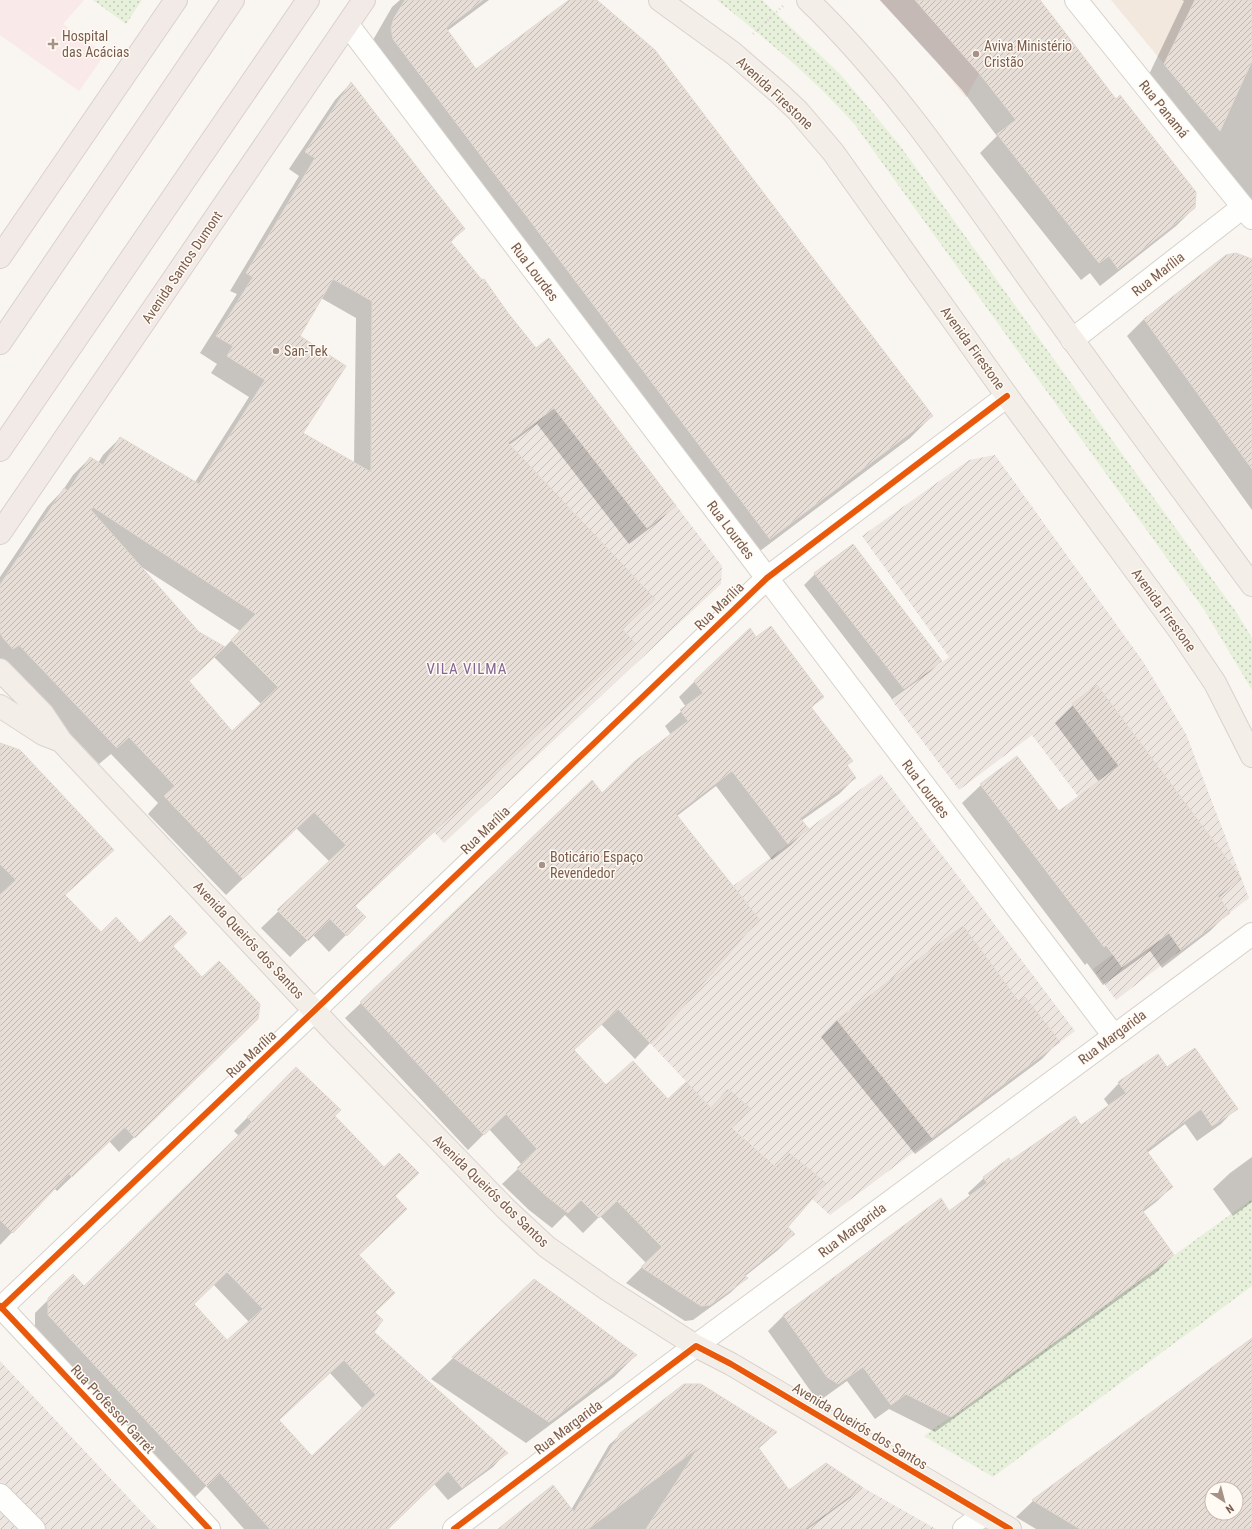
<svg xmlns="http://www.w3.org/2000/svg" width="1252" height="1529" font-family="'Roboto Condensed',sans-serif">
<defs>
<pattern id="industrial-furrows" width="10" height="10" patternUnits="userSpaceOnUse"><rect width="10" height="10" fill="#ede5e0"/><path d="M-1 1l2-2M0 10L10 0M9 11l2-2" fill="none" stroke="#c5bdb8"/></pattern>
<pattern id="grass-dots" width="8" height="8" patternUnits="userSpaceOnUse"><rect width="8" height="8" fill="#e7f0db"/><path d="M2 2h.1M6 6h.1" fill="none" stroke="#c0c6b4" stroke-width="1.8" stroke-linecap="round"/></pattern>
<pattern id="building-hatch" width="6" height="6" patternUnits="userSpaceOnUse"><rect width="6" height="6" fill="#e6ded7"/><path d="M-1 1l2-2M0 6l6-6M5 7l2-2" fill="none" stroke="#bfb7b1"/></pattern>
</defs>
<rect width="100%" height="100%" fill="#f9f5f0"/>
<path fill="#f2e8de" d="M1111 0H1195L1164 64Z"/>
<path fill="#f6e8e1" d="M879 0H1018L966 98 936 60Z"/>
<path fill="url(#industrial-furrows)" d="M549 338 722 566 721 584 444 843 434 832 468 400Z
M995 455 1144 663 1186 734 1249 898 1116 1000 1093 969 1167 914 1032 735 959 790 891 699 949 657 862 536 969 460Z
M881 774 1075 1031 830 1215 711 1108 651 1044 759 919 733 886Z
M0 1361 158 1529H0Z
M862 1487 936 1529H805Z"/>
<path fill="#fae9e9" d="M0 0H84L63 24 105 54 79 91 0 35Z"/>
<path fill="url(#grass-dots)" d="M93 0H142L126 24Z
M717 0H762L840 74 898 143 1236 612 1252 638V690L1205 611 855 125C814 78 766 39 717 0Z
M1252 1199V1286L993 1477 924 1436Z"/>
<path fill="#0003" fill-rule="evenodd" d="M400 0H489L447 31 476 71 570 0H595L932 416 910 438 748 560 373 40 392 7Z
M880 0H1039L1116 100 1194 208 1176 226 1100 286 1090 273 1081 280 980 153 997 136 962 90Z
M1182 0H1252V222L1143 87 1184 1Z
M351 83 463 229 450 243 536 350 675 506 658 522 629 544 537 424 509 445 653 599 622 630 354 907 364 917 329 952 313 935 290 957 261 928 330 862 296 828 226 895 148 814 158 803 111 754 99 764 1 661 0 662V577L47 507 63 490 73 475 90 458 98 463 103 455 120 438 195 482 249 397 211 373 217 364 200 353 237 294 230 291 299 176 289 169 335 100ZM321 298 356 318 354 463 302 433 298 337ZM140 566 240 631 224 648 199 633ZM214 657 261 704 232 732 188 682Z
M1226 256 1252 264V510L1127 336 1144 319Z
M815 574 941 661 930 672 892 699 804 585Z
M755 639 823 697 811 708 852 761 846 766 855 778 839 794 801 821 807 829 791 845 772 860 716 786 677 816 650 1043 635 1059 601 1024 573 1051 606 1086 710 1109 728 1091 731 1128 775 1168 789 1154 786 1228 794 1234 778 1250 744 1277 746 1278 730 1293 693 1320 685 1321 626 1283 646 1263 600 1216 583 1233 565 1215 552 1228 529 1210 502 1184 522 1165 489 1129 468 1150 345 1018 361 1003 671 735 665 726 686 707 679 697 695 681Z
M1073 705 1240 878 1219 898 1229 912 1210 931 1162 968 1150 951 1103 985 1087 963 1085 965 962 803 981 785 1059 812 1099 782 1055 723Z
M0 744 64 896 101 933 140 944 172 947 242 1034 119 1152 109 1141 57 1191 54 1188 0 1245Z
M1019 1003 1058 1042 1042 1059 915 1154 821 1037 837 1020Z
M296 1068 394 1197 358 1255 374 1312 373 1332 506 1453 493 1467 448 1500 434 1484 387 1529H244L206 1486 193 1499 35 1329V1313L49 1299 84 1287 239 1136 234 1131ZM213 1284 249 1322 227 1341 192 1304ZM330 1373 363 1409 312 1457 278 1420Z
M1167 1068 1236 1108 1221 1124 1197 1141 1185 1124 1147 1153 1172 1187 1156 1202 1143 1212 1173 1255 1158 1271 935 1432 889 1409 875 1419 847 1381 822 1399 812 1393 768 1331 783 1316 940 1200 949 1212 970 1196 968 1193 984 1178 1008 1160 1010 1162 1081 1127 1109 1106 1104 1099 1119 1083Z
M1252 1157V1202L1233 1216 1213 1189 1230 1173Z
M534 1281 636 1355 614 1377 526 1443 431 1379Z
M1252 1340V1529H1036L1016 1517 1033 1501ZM1212 1489H1236V1513H1212Z
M776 1433 758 1449 789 1491 861 1487 850 1498 808 1529H498L571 1510 609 1445 621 1434Z"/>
<path fill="url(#building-hatch)" stroke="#e2d8d2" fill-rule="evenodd" d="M405 0H483L446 28 476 69 569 0H597L655 50 933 416 770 539 393 39 391 28 394 18Z
M915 0H1040L1116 99 1120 95 1196 192 1195 208 1118 269 1109 256 1099 263 997 134 1016 120 979 73Z
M1195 0H1252V61L1220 131 1164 64Z
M351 82 465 229 450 241 482 280 484 279 508 313 536 348 549 338 676 506 647 528 554 408 508 443 655 599 622 629 635 643 355 906 366 917 347 936 330 919 308 941 277 910 346 845 314 812 243 879 164 796 175 786 129 737 117 748 19 645 13 649 3 638 0 632V585L64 488 68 491 90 457 103 465 120 437 199 484 265 380 227 356 233 346 216 336 253 277 246 273 315 158 305 152ZM333 279 372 301 371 472 303 433 346 366 300 336ZM93 507 256 614 231 640 278 687 232 731 189 681 225 647 199 632 91 510Z
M1236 253 1252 259V469L1144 319 1226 255Z
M853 544 942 661 904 689 814 573Z
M771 626 824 697 811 707 853 761 847 765 856 778 800 818 809 829 788 844 732 771 676 814 759 919 651 1044 618 1009 574 1050 606 1085 633 1061 668 1099 686 1082 711 1108 728 1089 750 1108 732 1128 777 1168 789 1153 826 1183 788 1227 795 1234 744 1275 748 1278 710 1305 701 1306 641 1267 662 1247 617 1201 599 1218 581 1200 568 1213 545 1195 517 1168 537 1149 506 1114 484 1135 360 1002 592 780 602 793 635 761 688 721 680 710 703 693 694 681 750 628 756 637Z
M1097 685 1241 878 1218 896 1230 913 1181 950 1169 933 1122 967 1106 945 1104 947 980 784 1017 756 1059 811 1119 766 1072 704Z
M0 743 20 750 114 850 65 895 101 932 116 917 140 943 170 915 187 933 173 946 202 977 219 961 260 1004 258 1019 135 1138 125 1127 72 1177 69 1174 13 1233 0 1220V895L16 880 0 864Z
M963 926 1019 1002 1025 997 1060 1042 932 1138 837 1020Z
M1195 1048 1238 1109 1212 1126 1201 1109 1146 1150 1173 1187 1142 1210 1174 1255 951 1417 906 1394 891 1405 863 1367 838 1384 827 1377 783 1315 941 1198 949 1211 987 1183 983 1177 1009 1158 1010 1161 1075 1116 1081 1125 1126 1093 1118 1082 1158 1054 1167 1067Z
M296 1067 341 1110 335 1116 384 1167 399 1153 419 1173 395 1196 407 1209 359 1255 395 1293 375 1312 383 1320 374 1332 508 1453 462 1488 448 1471 388 1529H270L220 1473 207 1486 48 1315V1298L73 1274 84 1286 252 1122 247 1117ZM227 1272 263 1309 227 1340 194 1304ZM344 1360 376 1395 312 1456 279 1420Z
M534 1279 637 1355 549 1422 452 1357Z
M1252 1338V1529H1080L1032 1500ZM1212 1489H1236V1513H1212Z
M684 1384H701L777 1432 758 1447 789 1490 826 1463 862 1487 805 1529H646L698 1448 588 1529H498L553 1485 574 1512 620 1433Z"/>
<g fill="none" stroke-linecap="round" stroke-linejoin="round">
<g stroke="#d7d1cb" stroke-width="24">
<path id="minor" d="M1076 0 1252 218
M348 25 1114 1036
M1072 340 1243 207
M0 1306 209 1529
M1 1308 315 1010 767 578 1007 396
M0 1495 34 1529
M454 1529 663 1370 1252 934
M964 1529 985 1514"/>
</g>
<g stroke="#dad1cc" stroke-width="24">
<path id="major" d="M660 0 733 53 779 93 798 111 833 152 1007 396 1182 634 1215 683 1252 756
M808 0C896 85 963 187 1034 286 1106 387 1179 486 1252 585
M0 670 43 714 61 741 338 1036 505 1208 547 1247 608 1290 696 1346 731 1364 1010 1529
M0 706 43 734 61 741"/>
</g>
<g stroke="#dad1cc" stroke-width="24">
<path id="highway" d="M0 257 176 0
M0 343 233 0
M0 450 308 0
M0 533 364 0"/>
</g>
<path stroke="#dcd5d0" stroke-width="2.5" stroke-dasharray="1 3" stroke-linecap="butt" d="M753 34 783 6"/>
<use href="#minor" stroke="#fefefd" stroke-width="22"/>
<use href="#major" stroke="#f3eee8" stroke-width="22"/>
<use href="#highway" stroke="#f2eae7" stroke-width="22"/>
<g stroke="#fffaf3" stroke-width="8">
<path id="cycleway" d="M0 1306 209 1529
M1 1308 315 1010 767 578 1007 396
M454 1529 696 1346 731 1364 1010 1529"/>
</g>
<use href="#cycleway" stroke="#e8590c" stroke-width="6"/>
</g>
<g fill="#a69286" stroke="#fffaf3" stroke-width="1.5">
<path d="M51 38h4v4h4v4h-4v4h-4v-4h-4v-4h4z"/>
<circle cx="976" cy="54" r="4"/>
<circle cx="276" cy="351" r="4"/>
<circle cx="542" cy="865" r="4"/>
</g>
<g text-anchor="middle" stroke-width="3" stroke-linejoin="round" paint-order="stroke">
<g font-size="14" fill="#7a5c4d" stroke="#fffaf3" text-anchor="start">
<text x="62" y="41">Hospital<tspan x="62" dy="16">das Acácias</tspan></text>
<text x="984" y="51">Aviva Ministério<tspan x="984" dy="16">Cristão</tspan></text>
<text x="284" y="356">San-Tek</text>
<text x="550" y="862">Boticário Espaço<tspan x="550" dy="16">Revendedor</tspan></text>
</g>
<g font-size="14" fill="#7a5c4d" stroke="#fffaf3">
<text transform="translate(775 93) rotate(43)" y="5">Avenida Firestone</text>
<text transform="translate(1164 109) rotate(51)" y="5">Rua Panamá</text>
<text transform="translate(182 267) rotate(-56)" y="5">Avenida Santos Dumont</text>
<text transform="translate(535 272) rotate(53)" y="5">Rua Lourdes</text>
<text transform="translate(1158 274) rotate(-38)" y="5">Rua Marília</text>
<text transform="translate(973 348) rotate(54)" y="5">Avenida Firestone</text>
<text transform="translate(731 530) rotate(53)" y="5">Rua Lourdes</text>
<text transform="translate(719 606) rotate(-44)" y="5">Rua Marília</text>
<text transform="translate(1164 610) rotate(54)" y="5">Avenida Firestone</text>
<text transform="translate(926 789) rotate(53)" y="5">Rua Lourdes</text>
<text transform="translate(485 830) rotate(-44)" y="5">Rua Marília</text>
<text transform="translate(249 940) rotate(47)" y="5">Avenida Queirós dos Santos</text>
<text transform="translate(1112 1037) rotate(-37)" y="5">Rua Margarida</text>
<text transform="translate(251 1054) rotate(-43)" y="5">Rua Marília</text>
<text transform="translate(491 1191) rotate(44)" y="5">Avenida Queirós dos Santos</text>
<text transform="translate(852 1230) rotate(-37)" y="5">Rua Margarida</text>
<text transform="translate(113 1409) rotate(47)" y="5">Rua Professor Garret</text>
<text transform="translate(860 1426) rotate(31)" y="5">Avenida Queirós dos Santos</text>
<text transform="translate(568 1427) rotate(-37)" y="5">Rua Margarida</text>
</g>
<g font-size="15" letter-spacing="1" fill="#846695" stroke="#fffaf3">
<text x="467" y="674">VILA VILMA</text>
</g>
</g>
<g transform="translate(1224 1501) rotate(144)"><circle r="19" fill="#fffaf3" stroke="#cabbb1"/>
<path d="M0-3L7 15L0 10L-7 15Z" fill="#a69286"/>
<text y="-6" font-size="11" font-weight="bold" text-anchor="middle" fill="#7a5c4d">N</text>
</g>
</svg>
